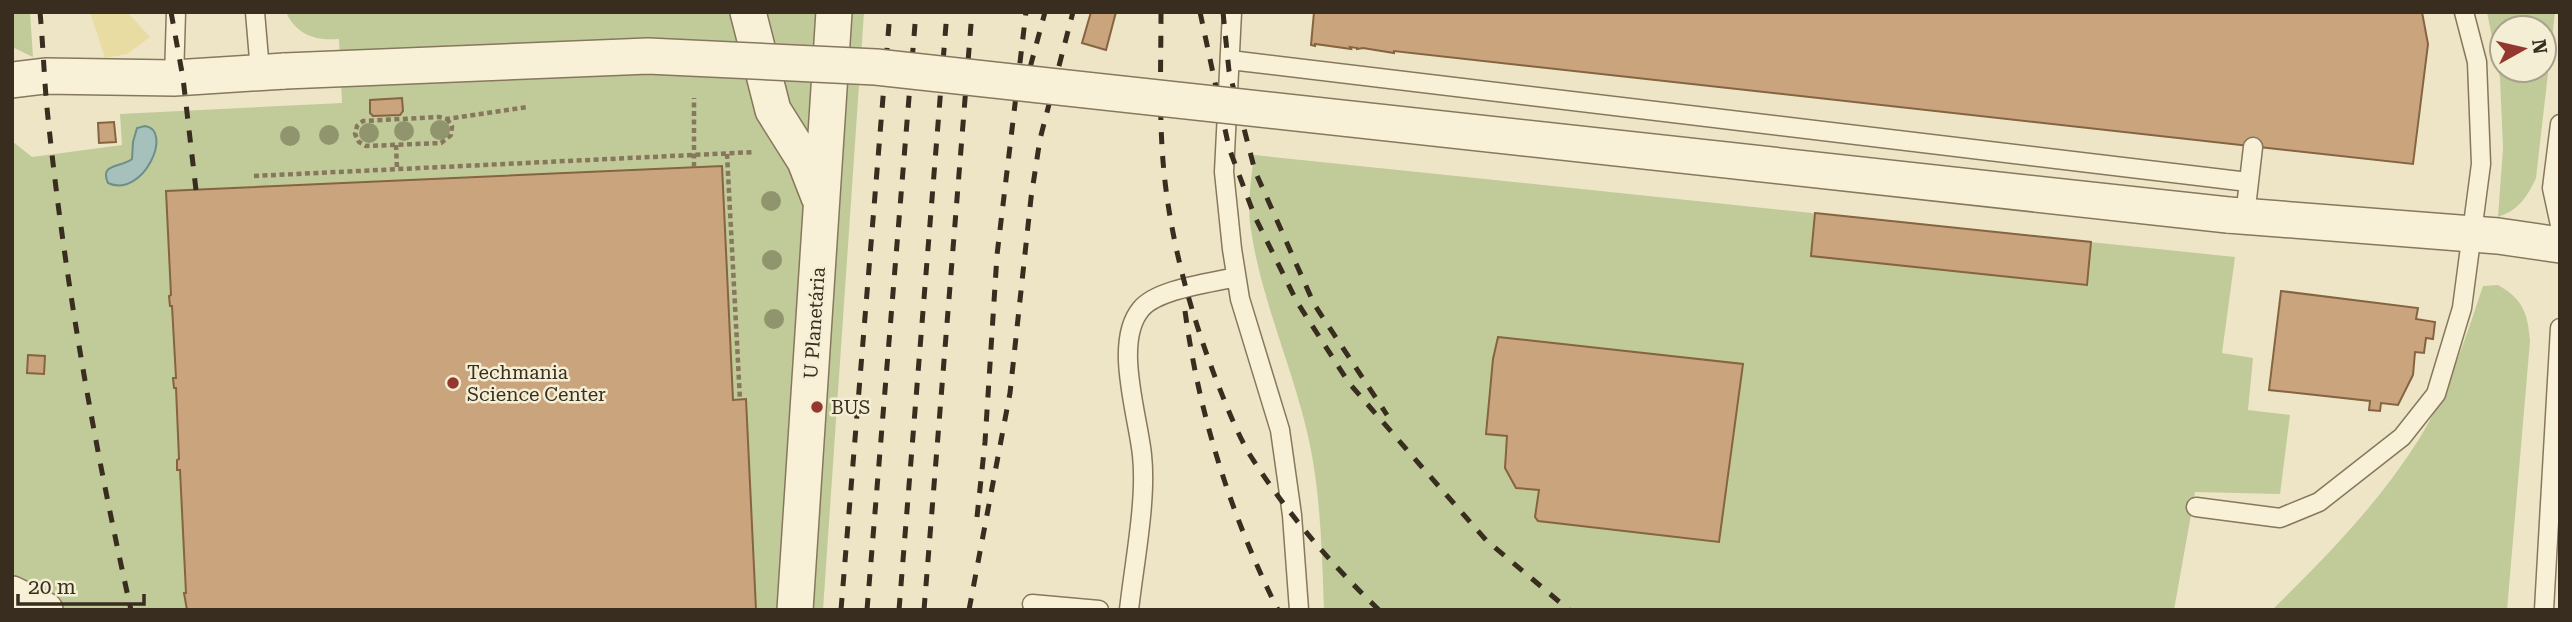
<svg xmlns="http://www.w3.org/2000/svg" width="2572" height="622" font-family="'Roboto Serif',serif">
<rect width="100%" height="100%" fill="#ede5c5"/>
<path fill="#c0cb99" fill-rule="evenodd" d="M12 12H30L33 57 12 47Z
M286 12H864L823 610H12V141L32 157 122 145 120 114 342 103 339 39C316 41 296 35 286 12Z
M2487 12H2555L2536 178C2527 197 2519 210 2498 217L2503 148 2500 78ZM2502 28H2544V70H2502Z
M1254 155 2235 257 2222 353 2253 358 2248 410 2290 415 2280 494 2195 492 2174 610H1324C1322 555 1321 500 1310 445 1295 372 1262 304 1251 230 1247 205 1251 179 1254 155Z
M2498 285C2523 299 2528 314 2530 341L2507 610H2272C2326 557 2379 503 2419 439 2448 393 2466 337 2483 286Z"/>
<path fill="#e8dca3" d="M90 12H127L150 37 127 54 105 58Z"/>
<path fill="#a6c0bb" stroke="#6d8e89" stroke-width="2" d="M145 126C174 130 143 199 108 183 99 163 121 168 132 159L133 142 137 128Z"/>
<path fill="#caa47c" stroke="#856442" stroke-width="2" d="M1091 12H1116L1106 50 1082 43Z
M1314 12H2422L2428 44 2413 164 1394 51V53L1363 48 1357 49V48L1350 47 1351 49 1315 44V46L1311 45Z
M402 98 403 111 400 115 373 116 370 113V100Z
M114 122 116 142 99 143 98 123Z
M722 166 733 400 746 399 756 610H187L184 593H186L180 470H177V460L179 459 176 388H174L173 378H176L172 306H170L169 296 171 295 166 191Z
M1815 213 2091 242 2087 285 1811 256Z
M2281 291 2418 308 2416 319 2435 322 2433 339 2426 338 2424 353 2415 352 2413 375 2398 405 2381 403 2380 411 2369 410 2370 401 2269 390Z
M1498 337 1743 364 1719 542 1538 521 1535 517 1539 490 1516 488 1505 468 1507 436 1486 434 1493 359Z
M28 355 45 356 44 374 27 373Z"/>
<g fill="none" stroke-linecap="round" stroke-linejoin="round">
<g stroke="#87775c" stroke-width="21">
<path id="service" d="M255 12 260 71
M1232 12 1224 172 1232 249 1240 299 1280 430 1292 515 1299 610
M1230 60 2248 182
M174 78 176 12
M2560 124 2552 188 2560 225
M2245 216 2253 147
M2196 507 2280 518 2319 502 2402 437 2436 394 2462 308 2481 164 2477 62 2464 12
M1032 604 1099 610
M1129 610C1134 564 1147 500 1142 455 1138 415 1113 342 1141 309 1157 289 1211 283 1236 277
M2544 610 2560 328"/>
</g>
<g stroke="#87775c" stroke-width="38">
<path id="minor" d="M748 12 773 110 805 161 819 197
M12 80 45 76 174 78 285 71
M2228 215 2498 236 2560 245
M12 594 45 610
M795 610 834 12"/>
</g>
<path stroke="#87775c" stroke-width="4.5" stroke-dasharray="5 3.5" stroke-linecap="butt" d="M447 119 452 126 451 135 441 143 366 146 359 142 355 134 357 126 363 121 439 117 447 119 528 107
M396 145 397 169
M727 154 740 400
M694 167V98
M254 176 755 152"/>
<use href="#service" stroke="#f8f1d8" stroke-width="18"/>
<use href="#minor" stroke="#f8f1d8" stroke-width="35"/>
<path stroke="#382d1f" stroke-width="5" stroke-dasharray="12 12" stroke-linecap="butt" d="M40 12C43 44 44 76 47 108 64 277 94 444 131 610
M171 12 183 78 196 190
M1161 12C1161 61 1159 112 1163 161 1169 236 1190 312 1217 382 1227 407 1237 433 1250 455 1286 512 1330 563 1379 610
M1200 12 1229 148 1255 217 1297 302 1349 383 1421 466 1486 540 1569 610
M1223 12 1229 71 1255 171 1314 304 1387 415
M1024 90 1045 12
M1185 311C1199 415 1231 516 1278 610
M977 517 985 442 997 255 1026 12
M841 610 890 12
M867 610 916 12
M899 610 947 12
M924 610 972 12
M969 610 1010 393 1031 198 1040 139 1073 12"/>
<g stroke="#87775c" stroke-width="38" stroke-linecap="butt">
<path id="minor-bridge" d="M285 71 648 56 876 67 2228 215"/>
</g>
<use href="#minor-bridge" stroke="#f8f1d8" stroke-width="35"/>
</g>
<g fill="#90956e">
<circle cx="440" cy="130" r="10"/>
<circle cx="404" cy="131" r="10"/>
<circle cx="369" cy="133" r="10"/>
<circle cx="329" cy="135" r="10"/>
<circle cx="290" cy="136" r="10"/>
<circle cx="771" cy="201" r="10"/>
<circle cx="772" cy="260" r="10"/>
<circle cx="774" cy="319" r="10"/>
</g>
<g fill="#94372e" stroke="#f4eed4" stroke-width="2.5">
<circle cx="453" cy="383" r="7"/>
<circle cx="817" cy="407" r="7"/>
</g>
<g text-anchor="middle" stroke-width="5" stroke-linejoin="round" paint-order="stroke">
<g font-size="19" fill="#382d1f" stroke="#f4eed4">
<text transform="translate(814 323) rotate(-86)" y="7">U Planetária</text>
</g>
<g font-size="19" fill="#382d1f" stroke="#f4eed4" text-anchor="start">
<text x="467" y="379">Techmania<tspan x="467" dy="22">Science Center</tspan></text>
<text x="831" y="414">BUS</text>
</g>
</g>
<rect width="2572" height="622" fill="none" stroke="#382d1f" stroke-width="28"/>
<g transform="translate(2523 49) rotate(82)"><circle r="33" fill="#f4eed4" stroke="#a9a18c" stroke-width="2"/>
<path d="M0-5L12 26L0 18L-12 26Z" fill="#94372e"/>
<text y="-10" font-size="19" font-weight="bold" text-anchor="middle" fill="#382d1f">N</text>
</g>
<path d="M18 594v10h126v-10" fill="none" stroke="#382d1f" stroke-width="3.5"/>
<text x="28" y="594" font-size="21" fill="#382d1f" stroke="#f4eed4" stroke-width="5" paint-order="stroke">20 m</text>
</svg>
